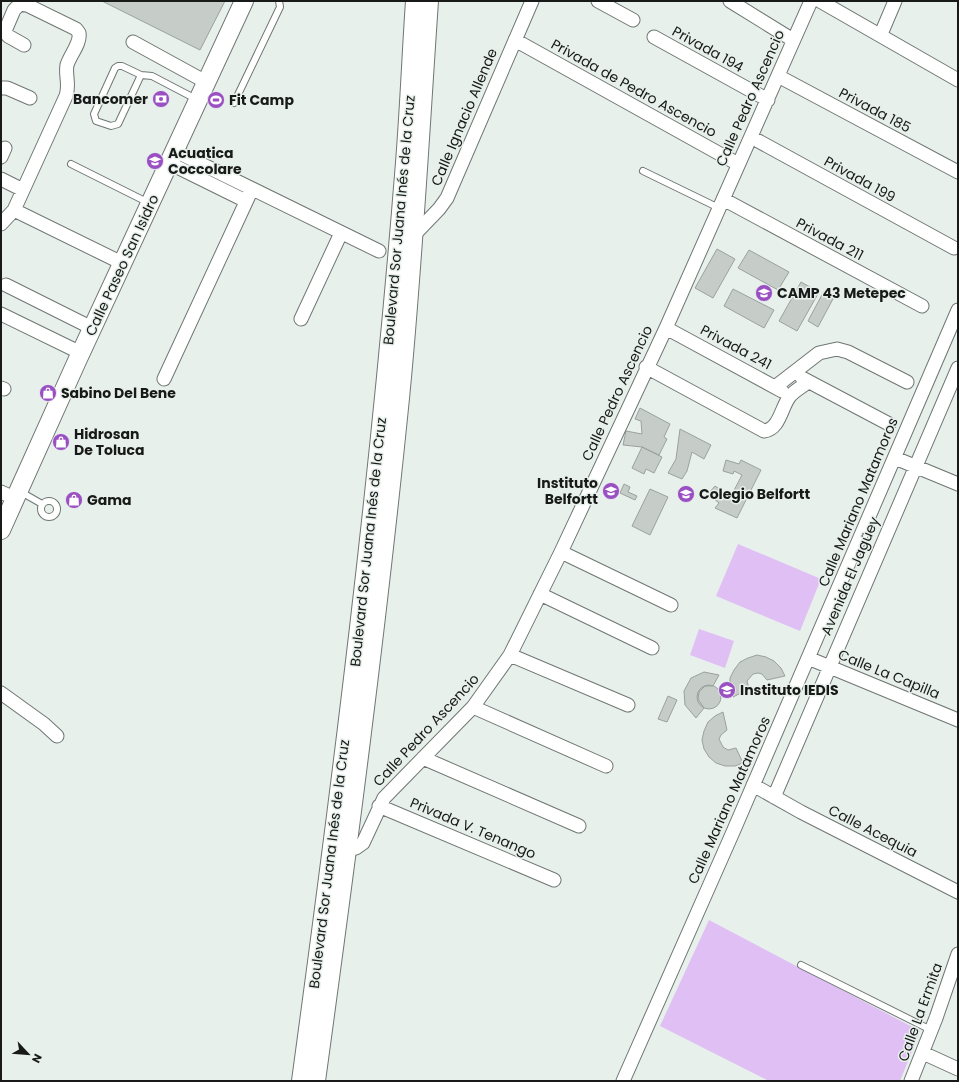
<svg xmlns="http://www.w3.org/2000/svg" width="959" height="1082" font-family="Poppins,sans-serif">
<rect width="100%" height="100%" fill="#e8f0ec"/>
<path fill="#dfbff4" d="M738 544 821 579 800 631 716 596Z
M699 629 734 641 725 668 690 655Z
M709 920 920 1031 900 1081H769L660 1026Z"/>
<path fill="#c6cdc9" stroke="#9aa19e" d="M102 1H225L200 50Z
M717 249 735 259 713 298 695 288Z
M749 250 789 272 778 290 738 268Z
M801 282 819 292 797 331 779 321Z
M733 289 774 310 764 328 724 306Z
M824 291 834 297 818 327 808 321Z
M640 408 670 424 664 437 667 439 659 455 642 447 623 445 626 431 642 434 641 421 635 419Z
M680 429 711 445 704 459 692 452 687 471 682 479 668 473 676 459Z
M642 447 662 457 654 473 646 469 644 474 632 468Z
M726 460 739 464 741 460 761 470 737 518 715 508 719 503 708 494 715 486 724 492 722 494 730 498 742 475 734 471 733 474 723 471Z
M624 484 630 487 628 492 637 496 635 500 620 493Z
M650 489 668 497 650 535 632 526Z
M757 655 766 657 774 661 781 668 785 676 767 680 762 674 758 673 753 674 747 681 749 689 733 697 730 688V678L734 670 740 662 748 658Z
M704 672 719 675 713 686H705L699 692 698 699 704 708 696 718 685 705 684 691 691 678Z
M697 697a12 12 0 1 1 24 0a12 12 0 1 1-24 0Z
M668 696 677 700 667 722 658 719Z
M723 712 727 730 721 735 719 739 723 747 728 750 736 748 743 763 735 766H725L716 763 709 757 704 749 702 740 704 731 708 722 715 716Z"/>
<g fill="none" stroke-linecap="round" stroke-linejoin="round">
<g stroke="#6f7673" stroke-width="8">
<path id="service" d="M118 66H122L141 75 118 124 111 126 96 121 94 114 115 68Z
M141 75 152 76 196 99
M234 103 280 7 279 1
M71 164 149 203
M643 171 719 208
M21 492 42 504
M41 509a8 8 0 1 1 16 0a8 8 0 1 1-16 0Z
M801 965 931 1030"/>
</g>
<g stroke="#6f7673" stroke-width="15">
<path id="minor" d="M598 1 633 20
M730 1 793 40
M820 1 958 80
M881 34 895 1
M654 37 768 100
M515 40 738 164
M133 42 206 82
M778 76 958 172
M1 88H7L30 98
M751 137 954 248
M175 151 379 251
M1 157 5 148
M169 163 246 201
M1 179 23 190
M723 199 922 306
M14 210 122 263
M1 224 14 210 66 96C70 85 65 75 67 65 70 55 81 43 79 33L76 29 27 5 20 4 14 10 5 31 8 36 24 45
M412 237 439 209 447 198 532 1
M6 285 92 328
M1 314 81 353
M301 319 341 233
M666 328 782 391
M646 367 764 431C780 429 781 407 790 396 794 391 803 386 808 382
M802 378 889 424
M164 379 252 189
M775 387 819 353 837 349 848 352 907 382
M1 388 4 389
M895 458 958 484
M1 492 16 499
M561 552 671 605
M540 594 652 648
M510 655 628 705
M808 658 958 720
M1 693 44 724 57 736
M473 707 606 766
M423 758 579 826
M753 785 801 812 958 892
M774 797 958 368
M379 806 554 880
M340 849 356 848 363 843 384 798 473 707 510 655 561 552 666 328 811 1
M923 1053 958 1069
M623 1081 733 832 958 310
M911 1081 936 1018 958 954"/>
</g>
<g stroke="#6f7673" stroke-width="20">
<path id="secondary" d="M1 530 77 361 244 1
M301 1081C342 780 380 478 404 175 409 117 411 59 415 1
M316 1081C347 854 377 627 400 398 413 266 420 133 429 1"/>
</g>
<use href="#service" stroke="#fff" stroke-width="6"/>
<use href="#minor" stroke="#fff" stroke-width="13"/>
<use href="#secondary" stroke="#fff" stroke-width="18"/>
</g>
<defs>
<g id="bank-disc" transform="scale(0.9)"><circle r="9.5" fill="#9a50c3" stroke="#e8f0ec"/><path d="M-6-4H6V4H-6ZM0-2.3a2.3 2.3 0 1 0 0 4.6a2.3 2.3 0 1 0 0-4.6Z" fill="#fff"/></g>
<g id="stadium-disc" transform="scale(0.9)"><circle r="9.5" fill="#9a50c3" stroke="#e8f0ec"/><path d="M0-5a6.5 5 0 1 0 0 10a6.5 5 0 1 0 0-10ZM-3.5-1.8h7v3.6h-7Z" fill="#fff"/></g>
<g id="school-disc" transform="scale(0.9)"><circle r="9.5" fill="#9a50c3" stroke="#e8f0ec"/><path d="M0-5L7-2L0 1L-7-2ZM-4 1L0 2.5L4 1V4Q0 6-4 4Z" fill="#fff"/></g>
<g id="shop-disc" transform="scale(0.9)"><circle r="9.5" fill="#9a50c3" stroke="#e8f0ec"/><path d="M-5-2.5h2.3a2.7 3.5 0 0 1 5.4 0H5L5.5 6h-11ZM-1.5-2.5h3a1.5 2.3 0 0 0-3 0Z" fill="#fff"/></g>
</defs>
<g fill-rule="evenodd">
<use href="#bank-disc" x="161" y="99"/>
<use href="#stadium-disc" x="216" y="100"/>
<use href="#school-disc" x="155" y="161"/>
<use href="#school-disc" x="764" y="293"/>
<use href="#shop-disc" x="48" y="393"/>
<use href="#shop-disc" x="61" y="442"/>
<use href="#school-disc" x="611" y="491"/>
<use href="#school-disc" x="686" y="494"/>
<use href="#shop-disc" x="74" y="500"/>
<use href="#school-disc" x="727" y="690"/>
</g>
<g text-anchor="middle" stroke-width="3" stroke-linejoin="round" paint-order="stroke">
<g font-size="14" fill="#171a18" stroke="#e8f0ec">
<text transform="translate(708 49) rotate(29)" y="5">Privada 194</text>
<text transform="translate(634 88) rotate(29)" y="5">Privada de Pedro Ascencio</text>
<text transform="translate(750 98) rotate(-66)" y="5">Calle Pedro Ascencio</text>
<text transform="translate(875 110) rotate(28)" y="5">Privada 185</text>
<text transform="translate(464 117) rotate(-67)" y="5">Calle Ignacio Allende</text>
<text transform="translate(860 179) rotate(29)" y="5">Privada 199</text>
<text transform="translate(399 220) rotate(-85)" y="5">Boulevard Sor Juana Inés de la Cruz</text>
<text transform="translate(830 239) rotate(28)" y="5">Privada 211</text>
<text transform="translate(122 265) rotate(-65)" y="5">Calle Paseo San Isidro</text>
<text transform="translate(736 347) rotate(28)" y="5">Privada 241</text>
<text transform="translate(617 393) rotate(-65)" y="5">Calle Pedro Ascencio</text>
<text transform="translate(858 502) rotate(-67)" y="5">Calle Mariano Matamoros</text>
<text transform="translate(368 542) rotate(-84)" y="5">Boulevard Sor Juana Inés de la Cruz</text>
<text transform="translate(850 576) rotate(-67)" y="5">Avenida El Jagüey</text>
<text transform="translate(889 674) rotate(22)" y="5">Calle La Capilla</text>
<text transform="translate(426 730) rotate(-47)" y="5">Calle Pedro Ascencio</text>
<text transform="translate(729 800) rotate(-66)" y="5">Calle Mariano Matamoros</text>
<text transform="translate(473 828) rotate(23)" y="5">Privada V. Tenango</text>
<text transform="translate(873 831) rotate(27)" y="5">Calle Acequia</text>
<text transform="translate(329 864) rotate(-83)" y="5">Boulevard Sor Juana Inés de la Cruz</text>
<text transform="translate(920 1012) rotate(-70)" y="5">Calle La Ermita</text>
</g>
<g font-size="14" font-weight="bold" fill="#171a18" stroke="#e8f0ec" text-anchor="start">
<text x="148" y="104" text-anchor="end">Bancomer</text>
<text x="229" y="105">Fit Camp</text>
<text x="168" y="158">Acuatica<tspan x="168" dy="16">Coccolare</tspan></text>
<text x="777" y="298">CAMP 43 Metepec</text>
<text x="61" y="398">Sabino Del Bene</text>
<text x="74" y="439">Hidrosan<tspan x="74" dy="16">De Toluca</tspan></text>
<text x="598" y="488" text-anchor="end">Instituto<tspan x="598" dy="16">Belfortt</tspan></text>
<text x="699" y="499">Colegio Belfortt</text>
<text x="87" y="505">Gama</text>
<text x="740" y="695">Instituto IEDIS</text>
</g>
</g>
<rect width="959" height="1082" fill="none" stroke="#171a18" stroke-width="4"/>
<g transform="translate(28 1054) rotate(116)" stroke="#e8f0ec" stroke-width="3" paint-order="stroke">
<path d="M0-3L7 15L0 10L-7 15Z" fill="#171a18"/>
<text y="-6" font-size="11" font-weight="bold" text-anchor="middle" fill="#171a18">N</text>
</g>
</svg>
